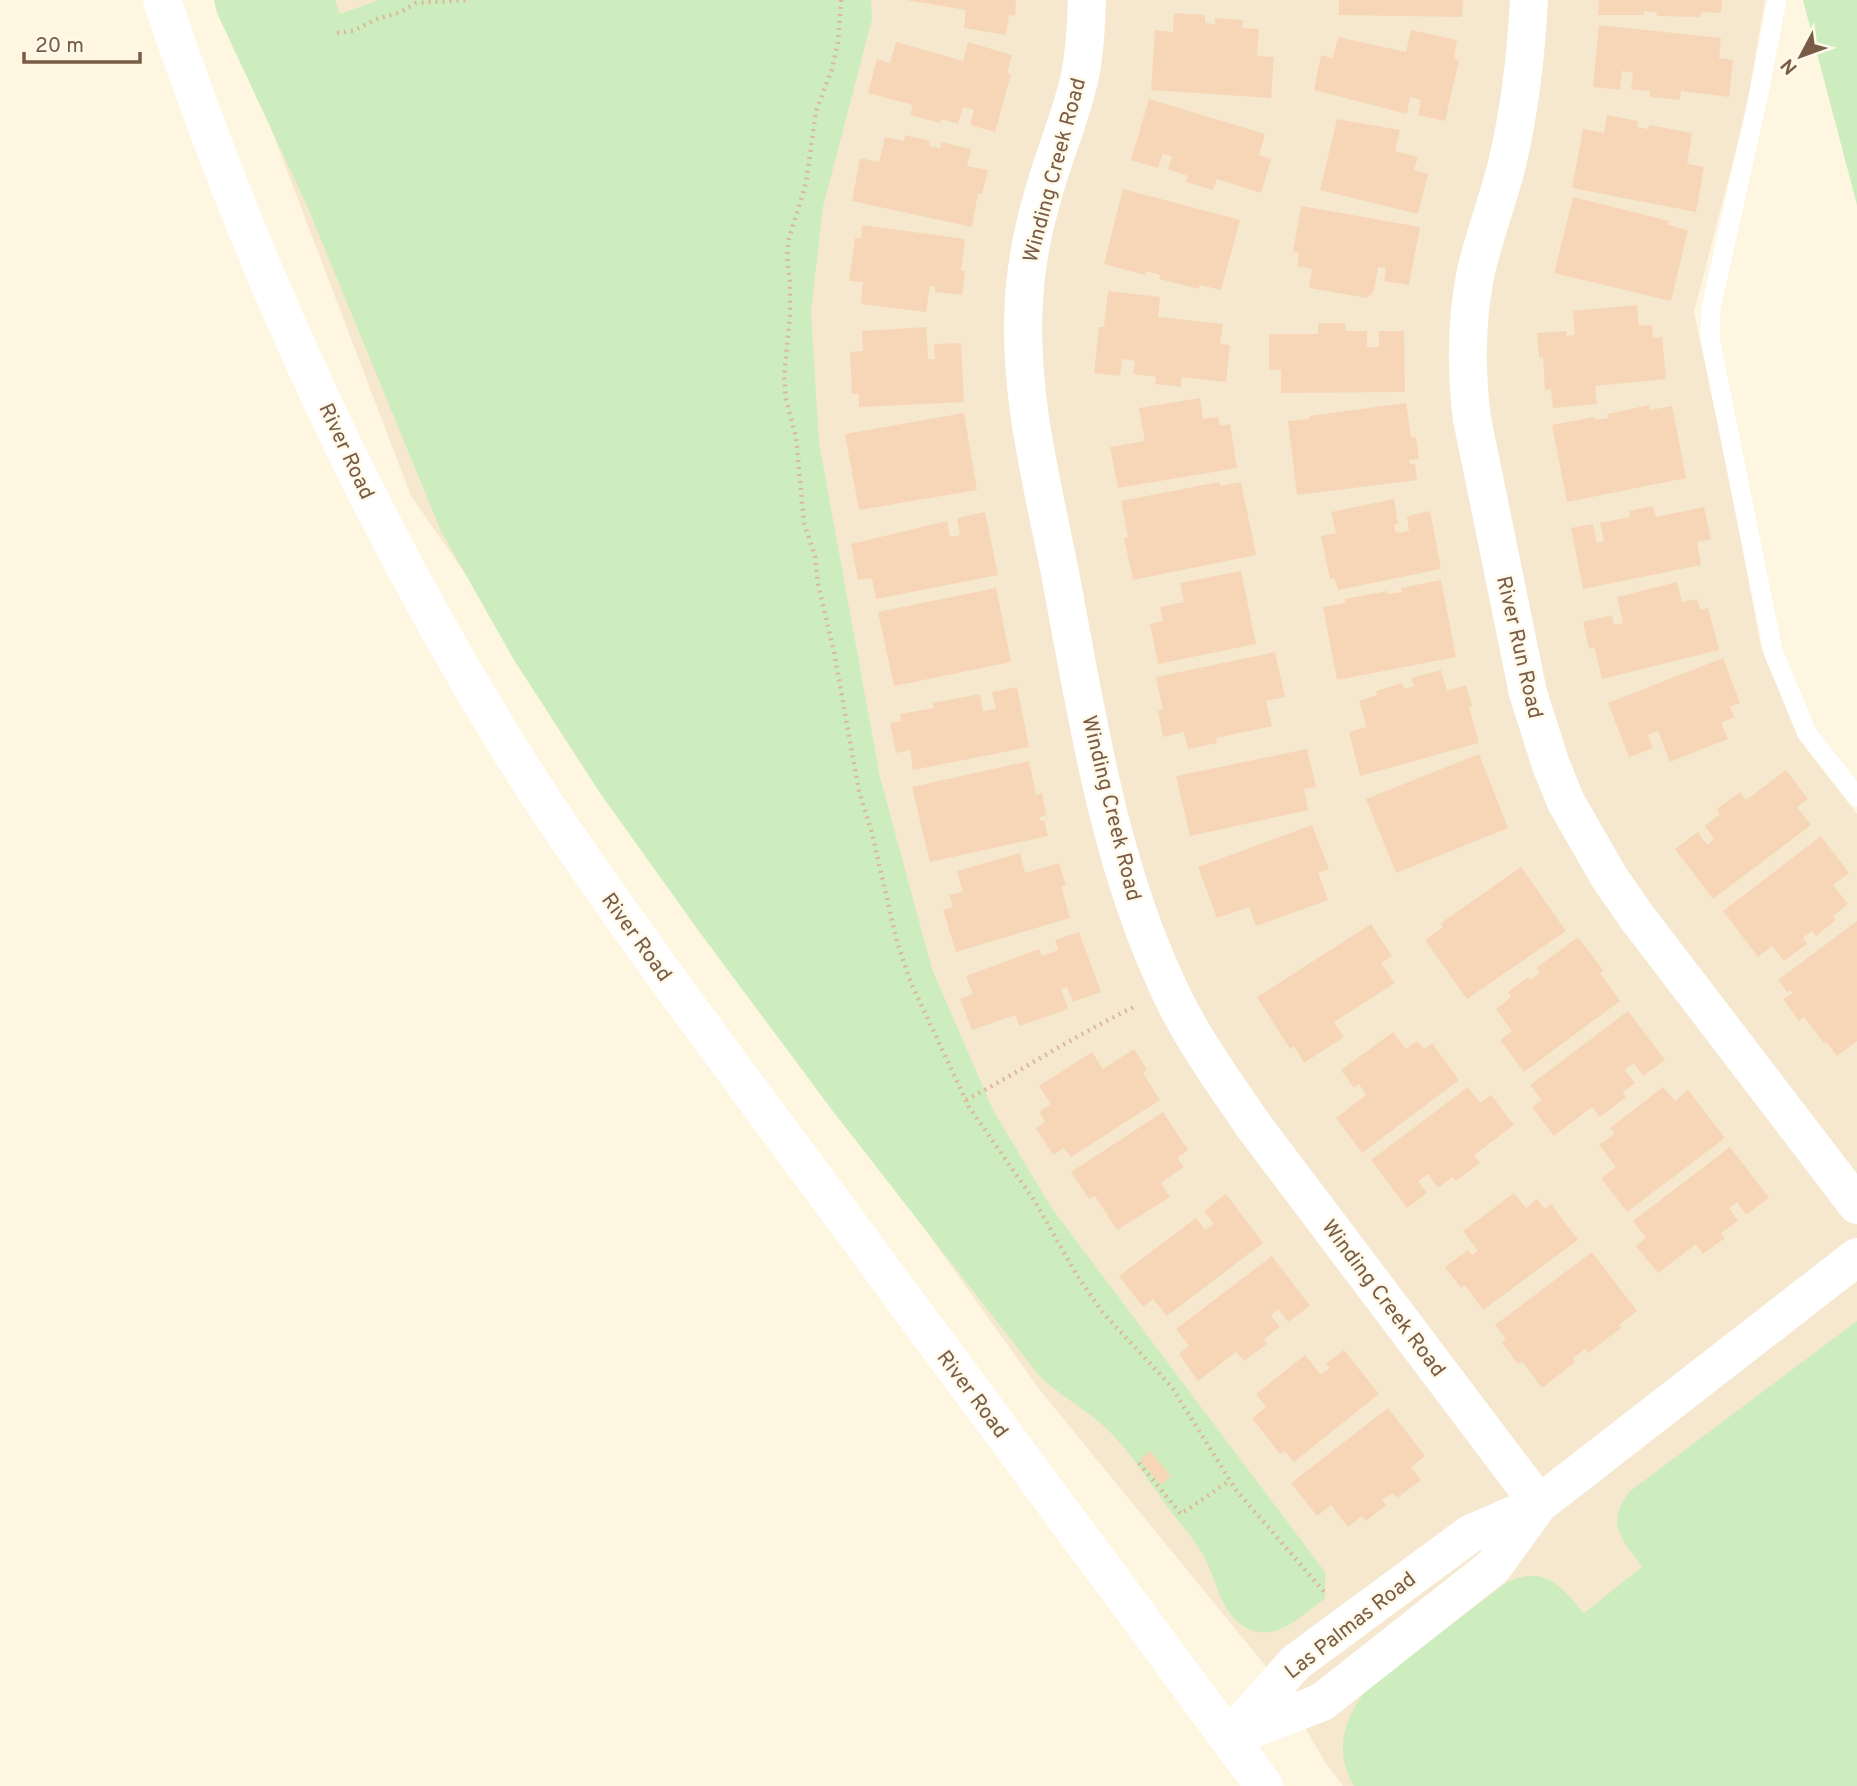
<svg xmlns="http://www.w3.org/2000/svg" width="1857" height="1786" font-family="Overpass,sans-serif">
<rect width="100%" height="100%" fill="#fef6e1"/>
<path fill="#f6e8cf" d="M222 0H1765L1745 115 1694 312 1729 477 1761 647 1798 738 1857 814V1786H1343L1325 1762 1278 1681 1039 1389 849 1123 411 496Z"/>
<path fill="#cdedbf" d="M214 0H335L340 14 379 0H871L872 19 823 207 811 312 819 443 880 777 932 969 993 1110 1051 1207 1325 1572V1599C1304 1612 1282 1639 1254 1631 1220 1620 1218 1580 1202 1553 1191 1535 1176 1519 1164 1502 1146 1477 1129 1451 1108 1430 1086 1409 1058 1395 1037 1373L832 1110 698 930 600 793 514 660 441 531 308 208 217 13Z
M1803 0H1857V205Z
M1857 1321V1786H1354C1333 1751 1344 1717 1368 1688L1506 1583C1544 1564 1560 1585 1584 1613L1642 1567C1622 1538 1605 1526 1629 1492Z"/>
<path fill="#f6d6b7" d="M906 0H1016L1015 16 1009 15 1006 35 964 28 966 10Z
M1339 0H1463L1462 17 1339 15Z
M1599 0H1722L1721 13 1701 12 1700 17 1657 16 1656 12 1644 11V15H1598Z
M1174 13 1205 15V23L1215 24V18L1243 20 1242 28 1259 29 1257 56 1274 57 1271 98 1151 90 1155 30 1173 32Z
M1599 25 1721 38 1719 58 1733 60 1729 97 1681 91 1680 100 1650 97V91L1631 89 1633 73 1622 71 1620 90 1593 87Z
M1411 30 1457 40 1454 59 1459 60 1445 121 1418 115 1421 100 1410 97 1407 114 1314 90 1321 55 1333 58 1338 37 1406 52Z
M896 42 963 61 968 42 1012 55 1007 73 1011 74 995 132 970 125 974 110 963 107 958 124 941 119 940 123 910 115 913 105 868 93 877 59 890 63Z
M1149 99 1265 134 1259 155 1271 159 1261 193 1217 179 1213 190 1186 182 1188 176 1168 169 1172 156 1163 154 1158 168 1131 160Z
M1607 115 1638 121 1637 127 1648 129 1649 125 1692 133 1687 164 1704 167 1696 212 1572 188 1583 129 1604 133Z
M1337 119 1400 130 1395 151 1418 157 1414 170 1428 174 1418 214 1320 190Z
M905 135 930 141 929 146 940 148 941 142 971 149 967 166 988 170 982 194 978 193 972 227 852 201 860 158 879 162 885 137 904 141Z
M1123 189 1240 220 1221 290 1200 285 1199 289 1159 279 1160 275 1146 271 1145 275 1104 264Z
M1573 197 1669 221 1668 225 1688 230 1671 301 1554 273Z
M1301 206 1420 227 1409 285 1384 281 1386 268 1378 267 1374 291 1367 298 1309 288 1312 269 1297 266 1299 253 1293 252Z
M862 225 965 239 961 270 965 271 962 295 935 292V286H930L926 312 861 304 863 282 849 281 855 238H861Z
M1108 291 1160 297 1158 317 1223 324 1220 344 1230 345 1226 382 1182 377 1181 387 1155 384 1156 377 1133 374 1135 361 1122 359 1120 376 1094 373 1099 327H1104Z
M1637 305 1639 326 1652 325 1653 338 1662 337 1666 379 1595 386 1597 404 1553 408 1551 389 1545 390 1543 357H1539L1537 333 1566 331 1567 336 1575 335 1573 311Z
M1318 323H1345L1346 331H1367V347H1379V331H1404L1405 392 1281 393V370H1269V334H1318Z
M926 327 928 359H935L934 344 961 343 964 402 859 407V394H852L850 352 863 351 862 331Z
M1200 398 1203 419 1218 417 1220 426 1230 424 1237 468 1118 488 1110 447 1145 441 1139 408Z
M1406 403 1411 438 1416 437 1419 459 1409 460 1410 464H1415L1417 480 1297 495 1288 421 1309 419V416Z
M1649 405 1650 410 1672 406 1686 478 1567 502 1552 425 1594 417 1595 420 1608 418 1607 414Z
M964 413 977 490 859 510 845 434Z
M1219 482 1221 486 1241 482 1256 555 1133 580 1124 538 1128 537 1121 501Z
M1394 499 1398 524 1394 525 1396 533 1409 531 1407 516 1430 511 1441 569 1338 590 1334 577 1330 579 1321 536 1336 533 1331 512Z
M1653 506 1656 517 1704 507 1711 539 1697 542 1701 565 1583 589 1571 528 1593 524 1597 543 1604 541 1600 523 1630 517 1629 511Z
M985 512 998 575 876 599 872 578 858 580 851 544 947 521 950 537 960 535 957 518Z
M1241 571 1256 644 1158 664 1150 624 1163 621 1160 607 1184 602 1180 583Z
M1441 580 1456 657 1337 680 1323 607 1345 603V599L1387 591 1388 594 1402 592 1401 588Z
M1677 582 1682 602 1697 599 1700 610 1708 608 1719 650 1602 679 1594 647 1589 649 1583 622 1612 615 1614 625 1623 623 1617 597Z
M996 588 1011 662 894 686 878 612Z
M1275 652 1285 697 1266 701 1272 726 1216 738 1217 743 1188 749 1184 732 1163 737 1158 711 1163 710 1156 677Z
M1723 658 1740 703 1730 707 1734 717 1721 723 1728 739 1670 762 1658 731 1648 735 1653 748 1629 757 1608 703Z
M1441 670 1447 691 1466 685 1472 706 1469 707 1479 743 1360 776 1349 732 1367 727 1359 701 1377 695 1376 691 1402 683 1404 689 1414 686 1411 678Z
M1017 687 1029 747 913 770 910 750 896 753 890 723 901 721 900 714 934 708 933 703 980 694 983 711 996 709 992 692Z
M1307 749 1316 787 1304 789 1308 810 1190 836 1176 776Z
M1479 754 1508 828 1396 873 1366 799Z
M1029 761 1036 795 1042 793 1046 815 1040 817V821L1044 820 1048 836 930 862 912 787Z
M1786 770 1808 799 1797 807 1811 825 1713 899 1675 849 1698 832 1707 845 1714 839 1705 826 1720 814 1717 809 1740 792 1746 800Z
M1312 825 1329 869 1318 873 1328 900 1256 926 1249 907 1217 918 1198 867Z
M1821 836 1849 873 1833 885 1848 904 1833 916 1836 920 1816 936 1812 931 1803 938 1807 944 1784 961 1772 946 1758 957 1723 911Z
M1020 853 1025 873 1059 863 1066 885 1061 886 1070 918 956 952 943 910 953 907 949 895 963 892 957 871Z
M1521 867 1566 931 1467 999 1425 940 1443 927 1441 923Z
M1857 921V1041L1837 1056 1826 1041 1824 1043 1804 1017 1799 1021 1783 999 1793 993 1790 990 1787 992 1778 980Z
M1371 924 1392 956 1381 963 1395 983 1334 1022 1344 1037 1304 1063 1294 1046 1290 1049 1257 997Z
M1079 932 1101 992 1073 1002 1067 987 1061 989 1068 1009 1020 1026 1015 1015 972 1030 960 999 973 994 966 976 1039 949 1042 956 1058 950 1055 940Z
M1578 937 1603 970 1600 973 1620 1001 1524 1072 1500 1040 1512 1031 1496 1009 1511 997 1508 992 1528 977 1531 980 1540 973 1536 968Z
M1628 1011 1665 1060 1643 1076 1634 1063 1625 1070 1635 1083 1622 1093 1626 1097 1600 1117 1592 1107 1554 1136 1532 1107 1542 1100 1530 1085Z
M1393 1032 1406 1049 1417 1041 1424 1049 1432 1043 1459 1080 1362 1153 1336 1118 1366 1095 1359 1084 1354 1088 1341 1070Z
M1134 1049 1147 1070 1143 1073 1160 1100 1071 1157 1064 1148 1053 1155 1036 1128 1045 1122 1039 1112 1051 1104 1039 1086 1092 1052 1103 1069Z
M1468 1087 1480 1103 1491 1095 1514 1125 1474 1155 1480 1163 1456 1181 1452 1177 1438 1188 1428 1174 1418 1181 1427 1193 1407 1208 1371 1160Z
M1663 1087 1675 1101 1688 1090 1725 1138 1627 1212 1601 1178 1616 1167 1599 1145 1615 1134 1610 1128Z
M1163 1112 1188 1150 1177 1158 1184 1167 1161 1183 1170 1197 1117 1230 1095 1196 1089 1199 1071 1172Z
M1730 1147 1769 1198 1746 1215 1737 1202 1729 1208 1738 1221 1721 1233 1725 1238 1703 1254 1696 1244 1658 1273 1636 1246 1646 1238 1633 1221Z
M1514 1193 1526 1208 1537 1199 1545 1209 1551 1204 1578 1240 1483 1310 1465 1285 1461 1288 1445 1267 1468 1250 1472 1255 1478 1251 1463 1231Z
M1226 1194 1263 1243 1167 1316 1153 1299 1143 1307 1119 1276 1196 1218 1205 1230 1214 1224 1204 1211Z
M1592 1252 1637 1311 1619 1325 1621 1328 1588 1353 1585 1349 1573 1358 1575 1362 1542 1388 1522 1361 1518 1364 1502 1343 1506 1339 1495 1325Z
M1272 1256 1310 1306 1288 1322 1278 1309 1271 1315 1280 1327 1264 1339 1267 1344 1244 1361 1236 1352 1198 1381 1179 1354 1189 1346 1176 1329Z
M1344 1350 1379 1394 1294 1462 1285 1451 1280 1454 1252 1418 1266 1407 1256 1394 1305 1355 1321 1375 1330 1368 1326 1364Z
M1388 1408 1425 1456 1411 1467 1421 1480 1397 1498 1393 1493 1382 1500 1386 1505 1366 1521 1362 1516 1348 1527 1331 1505 1317 1516 1291 1483Z
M1150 1451 1171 1476 1161 1485 1140 1460Z"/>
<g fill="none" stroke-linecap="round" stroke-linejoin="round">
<path stroke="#dbb99a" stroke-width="4.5" stroke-dasharray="2 5" stroke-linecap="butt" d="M841 0 838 42 832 69 816 111 806 183 789 239 787 256 790 282V316L784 377 786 399 796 437 804 523 815 556 818 584 834 652 859 791 872 833 897 942 911 983 969 1107 1034 1200 1078 1277 1104 1314 1171 1386 1236 1490 1326 1594
M337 33 353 31 377 19 401 12 416 3 468 0
M966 1100C1023 1070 1077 1034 1136 1006
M1139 1463 1181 1514 1229 1481"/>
<path stroke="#fff" stroke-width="19" d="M1777 0 1759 93 1711 308 1710 338 1773 651 1807 733 1857 797"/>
<path stroke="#fff" stroke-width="38" d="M1087 0C1086 26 1085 51 1080 76 1071 117 1054 155 1043 195 1033 229 1026 264 1024 299 1018 390 1041 479 1059 568 1086 709 1107 858 1169 989 1191 1037 1223 1081 1253 1125L1539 1504
M1529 0C1526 55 1520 110 1507 164 1498 201 1483 238 1475 276 1466 324 1466 371 1472 419L1528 693 1551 765 1566 802 1609 877 1636 916 1857 1205
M1235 1736 1322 1702 1493 1567 1538 1505
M1229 1738 1295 1663 1470 1534 1539 1504 1857 1257"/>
<path stroke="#fff" stroke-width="38" d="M162 0C250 263 366 517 512 753 564 836 622 915 679 995L1264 1786"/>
</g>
<g text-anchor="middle" stroke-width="5" stroke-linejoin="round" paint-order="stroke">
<g font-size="21" fill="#785c46" stroke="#fff9ea">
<text transform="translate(1054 170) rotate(-75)" y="7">Winding Creek Road</text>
<text transform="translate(347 451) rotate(65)" y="7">River Road</text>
<text transform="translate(1520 647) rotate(77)" y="7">River Run Road</text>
<text transform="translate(1112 808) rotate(76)" y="7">Winding Creek Road</text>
<text transform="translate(637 937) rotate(54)" y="7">River Road</text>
<text transform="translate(1384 1298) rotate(53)" y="7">Winding Creek Road</text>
<text transform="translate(973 1394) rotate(53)" y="7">River Road</text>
<text transform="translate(1350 1625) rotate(-38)" y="7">Las Palmas Road</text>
</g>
</g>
<g transform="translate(1801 56) rotate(229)" stroke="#fff9ea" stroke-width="5" paint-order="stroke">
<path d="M0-5L12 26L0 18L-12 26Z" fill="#785c46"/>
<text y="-10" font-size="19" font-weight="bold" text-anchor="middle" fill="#785c46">N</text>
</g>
<path d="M24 52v10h116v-10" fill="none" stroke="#785c46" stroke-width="3.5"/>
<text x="35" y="52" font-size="21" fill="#785c46" stroke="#fff9ea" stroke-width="5" paint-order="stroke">20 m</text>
</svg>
